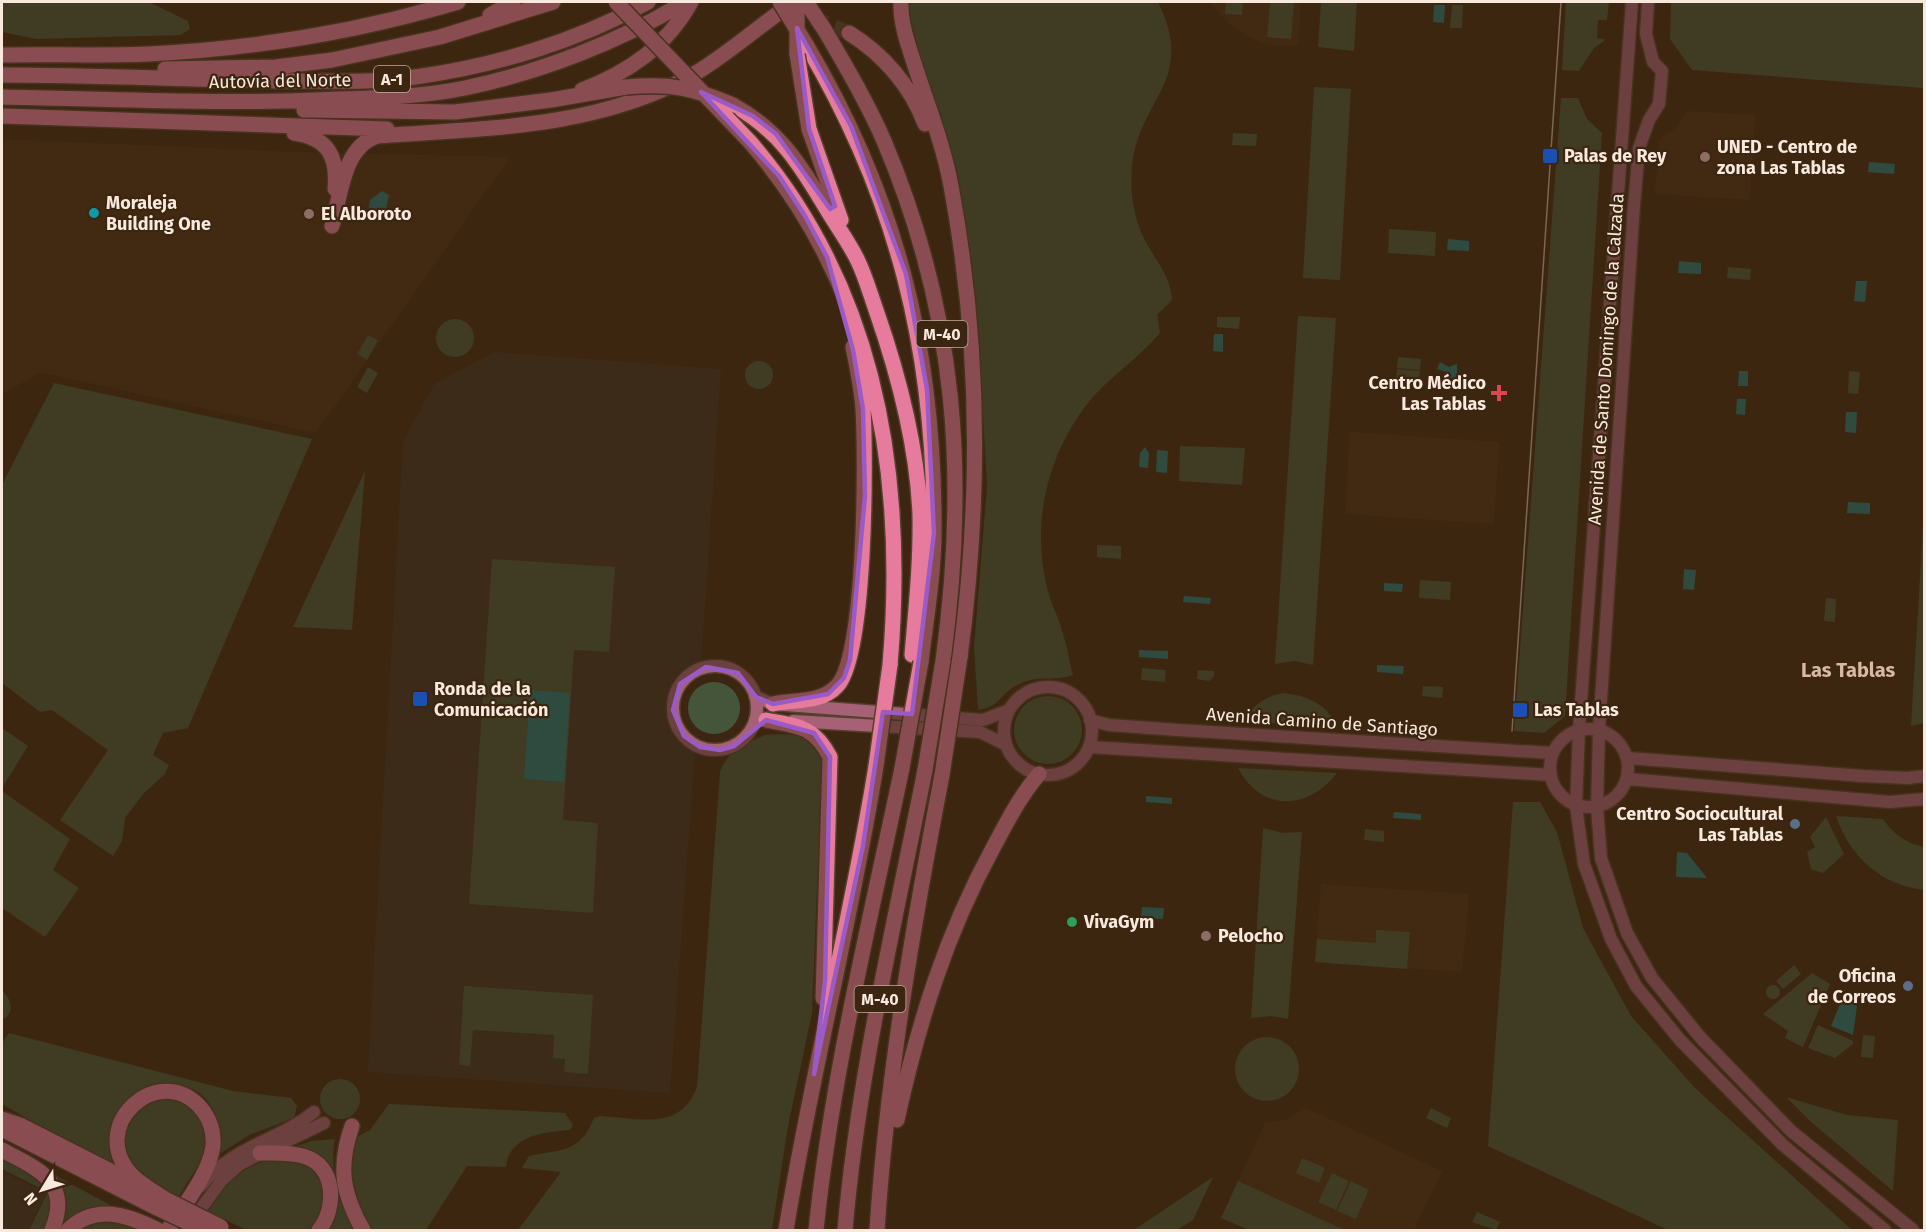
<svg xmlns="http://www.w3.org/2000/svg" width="1926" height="1232" font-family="'Fira Sans',sans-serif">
<rect width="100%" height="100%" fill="#3c2611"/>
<path fill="#4a2d14" d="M1209 2H1301L1298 46 1268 45 1247 36 1231 25Z
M1686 111 1755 115 1750 200 1655 194 1659 139 1676 128Z
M2 139 293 152 510 157 316 433 40 372 2 395Z
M1350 432 1499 442 1494 524 1345 514Z
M1321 884 1469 894 1462 972 1315 962Z
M1306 1108 1442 1171 1414 1230H1345L1238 1181 1265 1123 1285 1120Z"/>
<path fill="#3c3122" d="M494 352 721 369 701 665 679 683 673 715 678 735 695 752 670 1093 368 1072 403 442 434 384Z
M2 1171 47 1193 28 1230H2Z"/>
<path fill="#45553a" d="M2 2H149L188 21 190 29 181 35 36 39 2 32Z
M907 2H1158C1197 81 1139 98 1132 166 1130 192 1133 219 1146 242 1156 261 1171 277 1172 300L1157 315 1160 333C1138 359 1109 377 1088 403 1048 454 1032 520 1046 583 1049 600 1058 615 1062 631 1067 645 1069 660 1073 675 1055 682 1037 674 1017 685 999 694 1001 707 978 710L974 647 987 486 981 379 970 277Z
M1226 2H1243L1242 15 1225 14Z
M1270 2H1294L1291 39 1267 37Z
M1321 2H1357L1354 51 1318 47Z
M1566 2H1609L1607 20H1598L1597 38 1604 39V41L1594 48 1579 71 1562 70Z
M1671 2H1924V88L1692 70 1670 39Z
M1452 5H1463L1462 28H1450Z
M1314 87 1351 89 1340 280 1303 278Z
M1561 98H1578L1587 119 1602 133 1565 716 1544 733 1514 731Z
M1233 133 1257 134 1256 146 1232 145Z
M1389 229 1436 232 1435 256 1388 253Z
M1728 267 1751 269 1750 280 1727 278Z
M1298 316 1336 318 1313 665 1294 661 1275 664Z
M1217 317H1240L1239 329 1217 327Z
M436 338a19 19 0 1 1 38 0a19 19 0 1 1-38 0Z
M368 335 378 340 367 360 357 354Z
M1398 357 1421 359 1420 370 1397 368Z
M745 375a14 14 0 1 1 28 0a14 14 0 1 1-28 0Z
M368 367 378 373 367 393 357 387Z
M1397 369 1420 371 1419 383 1396 381Z
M1849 371 1860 372 1858 394 1848 393Z
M54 383 312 439 188 728 163 733 153 755 169 765 165 774 144 793 125 818 122 841 113 856 60 820 108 750 52 710 40 712 2 683V485Z
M1180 446 1245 448 1242 485 1179 481Z
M365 471 352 630 293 627Z
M1924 511V723L1911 726Z
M1097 545 1121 546V559L1097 557Z
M492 559 615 567 609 652 574 650 563 820 598 823 593 913 469 904Z
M1420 580 1451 582 1450 600 1419 598Z
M1826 598 1836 599 1835 622 1824 621Z
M1142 668 1166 670 1165 682 1141 680Z
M1198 670 1214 671V676L1209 681 1197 679Z
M688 708a26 26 0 1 1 52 0a26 26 0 1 1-52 0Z
M1423 686 1443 687 1442 698 1422 696Z
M1283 693C1309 696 1327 704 1338 728L1242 721C1253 705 1265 697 1283 693Z
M1014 730a34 34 0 1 1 68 0a34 34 0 1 1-68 0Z
M2 728 28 746 2 788Z
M765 735C793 733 813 732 822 763L812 1013 788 1126 772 1230H518L561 1172 522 1168 529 1156C562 1149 580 1153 594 1118L600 1116C639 1118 680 1132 697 1087L720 772C727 751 745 743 765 735Z
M1238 768 1337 773C1308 811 1261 812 1238 768Z
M2 791 70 839 53 870 79 888 45 937 2 908Z
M1513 802H1540L1557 832 1583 928 1631 1016 1695 1088 1852 1230H1668L1488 1146Z
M1836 816 1883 819C1894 835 1906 843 1924 847V890C1881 885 1850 857 1836 816Z
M1826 817 1844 854 1823 873 1811 869 1807 852 1815 847 1810 837Z
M1263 828 1283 833 1302 832 1288 1019 1271 1016 1251 1018Z
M1365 829 1384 831V842L1364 840Z
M1376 930 1410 932 1407 969 1315 962 1317 939 1376 943Z
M1794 965 1801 974 1783 989 1776 981Z
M1812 973 1830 984 1803 1047 1785 1038 1788 1031 1763 1014Z
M1766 992a7 7 0 1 1 14 0a7 7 0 1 1-14 0Z
M464 986 593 995 588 1074 564 1072 565 1059 553 1058 554 1035 473 1030 470 1066 459 1065Z
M2 990C10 999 15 1008 6 1018L2 1019Z
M1818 1025 1853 1041V1044L1835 1058 1808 1048Z
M9 1033 233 1091 291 1098 297 1106 294 1118 251 1134 221 1153C221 1135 218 1110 203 1096 175 1070 120 1089 114 1126 111 1140 118 1158 121 1172L2 1104V1043Z
M1863 1035 1875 1036 1873 1058 1861 1057Z
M1235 1069a32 32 0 1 1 64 0a32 32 0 1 1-64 0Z
M320 1099a20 20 0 1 1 40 0a20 20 0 1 1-40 0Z
M174 1097 197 1110C216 1149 199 1162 179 1196 152 1184 115 1166 124 1130 126 1120 140 1108 147 1100Z
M1786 1097 1847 1115 1898 1120 1893 1191 1811 1122Z
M389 1104 565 1113 573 1125 570 1130C543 1132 509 1136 506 1167L467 1166 426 1230H372C356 1204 345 1167 357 1137L370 1130Z
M1431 1108 1451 1118 1447 1128 1426 1118Z
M335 1139C329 1170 340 1202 353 1230H327L338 1205V1193L310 1151 296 1146 312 1141Z
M2 1156 47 1182 54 1197 48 1230H29L48 1192 2 1169Z
M279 1158C285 1159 293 1158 299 1160 328 1171 335 1212 310 1230H246L206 1210C228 1181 242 1165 279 1158Z
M1302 1158 1325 1168 1319 1183 1296 1173Z
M1332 1173 1349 1181 1336 1210 1318 1202Z
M53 1174 110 1205 84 1209 61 1224Z
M1213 1177 1193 1220 1177 1230H1134Z
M1238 1181 1345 1230H1249L1221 1218Z
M1351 1181 1369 1190 1356 1219 1337 1211Z
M1477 1212 1500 1222 1496 1230 1472 1222Z
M99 1219 116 1221 142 1230H77Z"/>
<path fill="#207679" d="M1434 5H1445L1444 23 1433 22Z
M1869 162 1895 164 1894 174 1868 172Z
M382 191 389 195 386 209 377 214 368 213 370 200Z
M1448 239 1469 241V251L1447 250Z
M1679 261 1701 263V274L1678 273Z
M1856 281H1867L1865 302 1854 301Z
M1214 334H1223V352L1213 351Z
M1440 362 1449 367 1457 364V382L1449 381 1447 372 1437 369Z
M1739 371H1748V386H1738Z
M1737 399H1746L1745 415 1736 414Z
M1846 412H1857L1856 433 1845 432Z
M1145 447 1149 453 1148 468 1139 467 1140 453Z
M1157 450 1168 451 1167 473 1156 472Z
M1848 502 1870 503V514L1847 513Z
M1684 569 1696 570 1694 590 1683 589Z
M1384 583 1403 584 1402 592 1384 591Z
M1184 596 1211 598 1210 604 1183 602Z
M1139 650 1168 651V659L1139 657Z
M1377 665 1404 666 1403 674 1377 672Z
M530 690 570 693 564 782 524 779Z
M1146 796 1172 798V804L1146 802Z
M1394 812 1421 814V820L1393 818Z
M1677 852 1687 853 1707 878 1676 877Z
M1142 907 1164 908 1163 919 1141 918Z
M1842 999 1857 1006 1853 1035 1831 1026Z"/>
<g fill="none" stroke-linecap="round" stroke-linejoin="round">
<path stroke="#58432f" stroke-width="15" stroke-dasharray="15 8" stroke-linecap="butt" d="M813 18 849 33"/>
<g stroke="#56412d" stroke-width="15">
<path id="secondary" d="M1632 2 1579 730 1576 806 1584 864 1611 939 1636 986 1680 1040 1783 1145 1885 1230
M1648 2 1646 34 1653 62 1662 71 1659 104 1649 120 1639 148 1634 205 1599 730 1597 807 1601 858 1627 933 1652 978 1700 1037 1791 1131 1913 1230
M673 708a42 42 0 1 1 84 0a42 42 0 1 1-84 0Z
M1004 731a44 44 0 1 1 88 0a44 44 0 1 1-88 0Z
M756 697 773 704 983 720 1009 710
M1090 720 1109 725 1178 730 1552 753
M793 721 980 732 1006 745
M1550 768a39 39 0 1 1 78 0a39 39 0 1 1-78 0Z
M1089 747 1551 775
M1628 758 1863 776 1908 778 1924 776
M1628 779 1890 802 1924 799
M201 1186C233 1145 277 1142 314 1112
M185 1230 222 1180 240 1164 324 1123"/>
</g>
<g stroke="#56412d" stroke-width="18">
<path id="highway" d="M901 2C900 25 910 50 917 72 929 109 944 147 951 186 980 341 981 501 960 657
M490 15 513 2
M824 29C845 65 867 102 884 141 957 314 968 477 943 661
M849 33C883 54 911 86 925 124
M807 46C898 200 935 353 934 531 934 575 926 619 921 662
M2 55C50 54 99 56 148 54 252 49 357 32 458 2
M165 69 276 67 332 60 440 37 553 2
M2 75C97 75 192 80 288 81 330 81 374 83 415 77 495 66 578 41 648 2
M582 90C629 72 667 46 691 2
M2 97C106 99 211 104 316 100 365 98 417 98 465 88 541 72 619 42 685 2
M733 105C779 130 800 164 826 208 836 225 848 241 857 259 865 275 870 293 876 310 899 376 917 444 920 514 921 561 916 608 912 655
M304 110 455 112 551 100 626 87
M2 116 387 129
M809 129 841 220
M294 133C328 138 338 156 335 189
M750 142C877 289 906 477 890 665
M332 226C341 195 343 147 377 136 484 128 592 129 689 77 725 57 758 26 793 3
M773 704C795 699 820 704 837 686 866 657 866 457 863 410 862 390 857 367 853 347
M766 720C798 726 814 726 830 757L823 998
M2 1119 20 1125 138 1185
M897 1120C918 1024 946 934 993 848 1007 822 1020 796 1039 774
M352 1126C338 1166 342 1193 363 1230
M2 1129 157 1208
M2 1150C38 1169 72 1182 52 1230
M260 1153C274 1153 289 1152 303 1156 336 1165 337 1208 319 1230
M165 1199C155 1192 144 1186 135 1178 81 1128 162 1055 204 1112 211 1122 214 1133 213 1146 209 1175 183 1206 168 1230
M68 1230C95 1203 128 1215 158 1230
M786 1230C811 1075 851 922 876 766
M816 1230C832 1074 870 921 902 768
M845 1230C858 1075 895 922 925 770
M877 1230C887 1077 913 926 942 775"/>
</g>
<use href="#secondary" stroke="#a76177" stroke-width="12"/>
<use href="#highway" stroke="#e67b9e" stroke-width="15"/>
<path stroke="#c6b5a6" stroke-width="1.5" d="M1512 731 1561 2"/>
<g stroke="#56412d" stroke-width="18" stroke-linecap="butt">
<path id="highway-bridge" d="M616 2 750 142
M780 2 807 46
M797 2V54L809 129
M806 2 824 29
M626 87C670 83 693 88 733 105
M876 766 890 665
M902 768 921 662
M925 770 943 661
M942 775 960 657
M165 1199 221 1227
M157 1208 203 1230"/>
</g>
<use href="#highway-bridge" stroke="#e67b9e" stroke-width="15"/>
</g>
<path d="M0 0H1926V1232H0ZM797 28 851 126 906 274 927 389 934 533 912 714 883 712 863 846 814 1074 825 981 830 757 814 733 766 720 734 746 720 750 700 747 684 736 673 710 680 684 706 667 738 673 756 697 773 704 828 694 844 678 850 660 865 496 863 409 853 350 827 257 805 216 779 176 701 92 753 116 776 134 830 209 835 206 809 129Z" fill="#3c2611" fill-opacity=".55" fill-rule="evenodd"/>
<path fill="none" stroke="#9a5bc6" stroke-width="4.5" stroke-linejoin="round" d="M797 28 851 126 906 274 927 389 934 533 912 714 883 712 863 846 814 1074 825 981 830 757 814 733 766 720 734 746 720 750 700 747 684 736 673 710 680 684 706 667 738 673 756 697 773 704 828 694 844 678 850 660 865 496 863 409 853 350 827 257 805 216 779 176 701 92 753 116 776 134 830 209 835 206 809 129Z"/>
<g fill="#1a4fb4" stroke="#3c2611" stroke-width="2">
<rect x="1542" y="148" width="16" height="16" rx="3"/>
<rect x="412" y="691" width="16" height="16" rx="3"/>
<rect x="1512" y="702" width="16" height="16" rx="3"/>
</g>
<g fill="#8d6e63" stroke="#3c2611" stroke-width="2">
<circle cx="1705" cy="157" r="6"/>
<circle cx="309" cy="214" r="6"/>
<circle cx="1206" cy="936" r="6"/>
</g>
<circle fill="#0f9aa8" stroke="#3c2611" stroke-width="2" cx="94" cy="213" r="6"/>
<path fill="#e0444e" stroke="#3c2611" stroke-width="2" d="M1496 384h6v6h6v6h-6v6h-6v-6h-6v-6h6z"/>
<g fill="#5c6f8a" stroke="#3c2611" stroke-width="2">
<circle cx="1795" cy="824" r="6"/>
<circle cx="1908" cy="986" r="6"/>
</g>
<circle fill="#2e9e5b" stroke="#3c2611" stroke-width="2" cx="1072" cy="922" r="6"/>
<g text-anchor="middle" stroke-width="4.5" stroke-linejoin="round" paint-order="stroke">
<g fill="#3c2611" stroke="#c0ae9f" stroke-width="1.5">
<rect x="374" y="66" width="36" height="26" rx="4.5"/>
<rect x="916.5" y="321" width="51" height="26" rx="4.5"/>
<rect x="854.5" y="986" width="51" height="26" rx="4.5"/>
</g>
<g font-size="16" font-weight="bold" fill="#f8e9dc">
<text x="392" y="85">A-1</text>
<text x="942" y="340">M-40</text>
<text x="880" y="1005">M-40</text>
</g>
<g font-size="18" fill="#f8e9dc" stroke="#3c2611">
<text transform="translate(280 81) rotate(-1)" y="6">Autovía del Norte</text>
<text transform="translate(1606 359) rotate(-86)" y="6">Avenida de Santo Domingo de la Calzada</text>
<text transform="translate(1322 722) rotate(4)" y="6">Avenida Camino de Santiago</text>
</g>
<g font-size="18" font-weight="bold" fill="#f8e9dc" stroke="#3c2611" text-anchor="start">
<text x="1717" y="153">UNED - Centro de<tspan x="1717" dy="21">zona Las Tablas</tspan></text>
<text x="1564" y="162">Palas de Rey</text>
<text x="106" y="209">Moraleja<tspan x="106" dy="21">Building One</tspan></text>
<text x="321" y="220">El Alboroto</text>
<text x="1486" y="389" text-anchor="end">Centro Médico<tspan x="1486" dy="21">Las Tablas</tspan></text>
<text x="434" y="695">Ronda de la<tspan x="434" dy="21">Comunicación</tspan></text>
<text x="1534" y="716">Las Tablas</text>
<text x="1783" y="820" text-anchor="end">Centro Sociocultural<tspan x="1783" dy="21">Las Tablas</tspan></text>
<text x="1084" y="928">VivaGym</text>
<text x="1218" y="942">Pelocho</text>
<text x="1896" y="982" text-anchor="end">Oficina<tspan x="1896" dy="21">de Correos</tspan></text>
</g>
<g font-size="20" font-weight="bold" fill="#d8baa2" stroke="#3c2611">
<text x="1848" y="677">Las Tablas</text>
</g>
</g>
<rect width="1926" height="1232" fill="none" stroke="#f8e9dc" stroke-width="6"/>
<g transform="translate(42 1190) rotate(232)" stroke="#3c2611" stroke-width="4.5" paint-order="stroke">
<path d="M0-4.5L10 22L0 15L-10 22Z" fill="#f8e9dc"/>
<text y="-9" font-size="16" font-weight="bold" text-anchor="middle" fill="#f8e9dc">N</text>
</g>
</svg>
